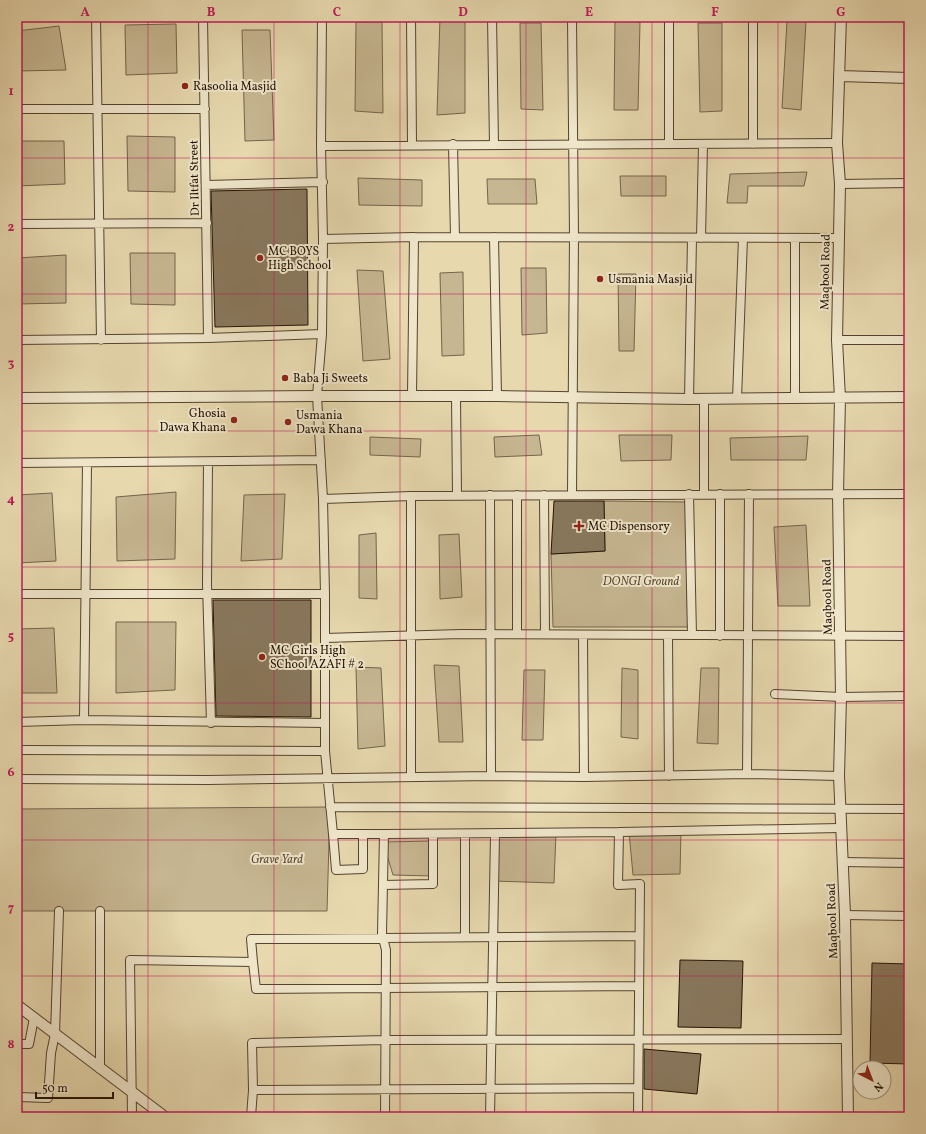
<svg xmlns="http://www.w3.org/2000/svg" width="926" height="1134" font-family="Vollkorn,serif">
<rect width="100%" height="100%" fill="#e7d8ae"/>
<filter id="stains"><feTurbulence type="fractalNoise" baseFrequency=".005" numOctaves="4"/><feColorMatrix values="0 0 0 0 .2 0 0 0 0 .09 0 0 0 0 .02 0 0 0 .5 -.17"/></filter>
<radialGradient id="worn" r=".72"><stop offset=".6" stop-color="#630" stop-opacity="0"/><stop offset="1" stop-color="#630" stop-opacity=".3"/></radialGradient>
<path fill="#c6b691" stroke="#74644b" d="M440 17H465V113L437 115Z
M615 21 640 22 638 110H614Z
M787 21H806L801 110 782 108Z
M356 22H382L383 113 355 111Z
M520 23H541L543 110 521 109Z
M698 23H722V111L700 112Z
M176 24 177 73 126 75 125 25Z
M59 26 66 70 17 71V31Z
M242 30H270L274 140 245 141Z
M127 136 175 137V192L128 191Z
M17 141H64L65 184 17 186Z
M807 172 804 186H748L747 203H727L730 174Z
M620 176H666V196H621Z
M358 178 422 180V206L359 205Z
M487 179H535L537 204H488Z
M130 253H175V305L131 304Z
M66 255V303L17 304V258Z
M521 268H546L547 333 522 335Z
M357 270 383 271 390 359 363 361Z
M463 272 464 355 442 356 440 273Z
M618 274H636L634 351H619Z
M539 435 542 455 495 457 494 437Z
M619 435H672L671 460 621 461Z
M808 436 806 460H731L730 438Z
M370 437 421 439 420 457 370 455Z
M176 492 175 559 117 561 116 497Z
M52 493 56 561 17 563V495Z
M285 494 282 559 241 561 244 495Z
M604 501 687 502 689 627H553L551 554 605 551Z
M806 525 810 606H778L774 527Z
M376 533 377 599 359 598V535Z
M459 534 462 597 440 599 439 535Z
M116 622H176L175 690 116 693Z
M54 628 57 693H17V629Z
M434 665 459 666 463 742H439Z
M356 667 381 668 385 746 358 749Z
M622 668 638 670V739L621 737Z
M701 668H719L718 744 697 743Z
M524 670H545L543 740H522Z
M330 807 327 911H17V809Z
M681 830 680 874 633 875 629 832Z
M556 833 554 883 494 881 495 834Z
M433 841V876L393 875 383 842Z"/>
<path fill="#89785d" stroke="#231105" d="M307 189 308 325 215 327 211 191Z
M554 501H604L605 551 551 554Z
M213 600H311V717L216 716Z
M680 960 743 961 741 1028 678 1027Z
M872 963 909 964V1064L870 1063Z
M644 1049 701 1054 697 1094 644 1089Z"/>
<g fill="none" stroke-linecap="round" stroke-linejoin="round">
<g stroke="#54432f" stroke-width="10">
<path id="minor" d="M96 17 101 340
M203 17 208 338
M322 17 321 146 323 239 322 334 317 396 323 499 411 496 909 494
M411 17 412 145
M492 17 494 145
M669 17V144
M17 109H205
M453 144 455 237
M753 144V17
M321 146 837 143
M840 184 909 183
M206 185 323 182
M17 224 207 223
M494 237 497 396
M701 238 703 144
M323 239 414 237 839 238
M17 340 208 338 322 334
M837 340H909
M412 396 414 237
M456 397 457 495
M795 398V238
M689 399 692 238
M704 399V494
M737 399 743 238
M208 462 207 584 211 723
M17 463 321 460
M689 494 692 635
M720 494V636
M490 495 491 776
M544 495 545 634
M572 495 574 237 572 17
M323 499 325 594V751L333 834H384L382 934 386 950 385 1117
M17 594H325
M517 634V495
M583 635 584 777
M668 636 669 776
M325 638 461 634 909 636
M775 694 841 697 909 696
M84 720 87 463
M17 722 84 720 325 723
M17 750 325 751
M747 774 749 494
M411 777V496
M17 779 208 780 491 776 584 777 747 774 839 776
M330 807 909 809
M333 834 336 870 363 869V834
M384 834 619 832
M842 862 909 863
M383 885 433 884V834
M845 915 909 916
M465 937V834
M253 962 251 939 639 936
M17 1044H29L34 1018
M100 1069V911
M253 1090 638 1088
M17 1097 48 1098 51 1053 55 1034 59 911
M132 1117 130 960 253 962 256 989 639 986
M251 1117 253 1090 252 1043 385 1040 847 1039
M490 1117 495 834
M638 1117 640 884 618 885 619 832 840 828"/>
</g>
<g stroke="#54432f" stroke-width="12">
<path id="tertiary" d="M841 17 837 143 840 184 837 340 840 398 838 493 841 697 839 776 845 915 848 1117
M839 76 909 78
M17 398 317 396H497L689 399 909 397
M17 1005 165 1117"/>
</g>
<use href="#minor" stroke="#efe6ca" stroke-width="8"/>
<use href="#tertiary" stroke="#efe6ca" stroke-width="10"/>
</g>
<path fill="none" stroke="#c2185b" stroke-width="1" stroke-opacity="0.55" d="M148 17V1117M274 17V1117M400 17V1117M526 17V1117M652 17V1117M778 17V1117M17 158H909M17 294H909M17 431H909M17 567H909M17 703H909M17 840H909M17 976H909"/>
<g fill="#8f2418" stroke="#efe6ca" stroke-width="1.5">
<circle cx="185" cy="86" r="4"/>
<circle cx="260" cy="258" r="4"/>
<circle cx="600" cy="279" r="4"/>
<circle cx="285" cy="378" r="4"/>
<circle cx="234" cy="420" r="4"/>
<circle cx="288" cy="422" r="4"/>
<path d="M577 520h4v4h4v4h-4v4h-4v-4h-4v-4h4z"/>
<circle cx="262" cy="657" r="4"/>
</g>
<g text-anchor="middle" stroke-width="4" stroke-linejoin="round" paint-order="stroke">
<g font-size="12" fill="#231105" stroke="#efe6ca" text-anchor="start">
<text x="193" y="90">Rasoolia Masjid</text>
<text x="268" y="255">MC BOYS<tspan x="268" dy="14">High School</tspan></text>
<text x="608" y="283">Usmania Masjid</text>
<text x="293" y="382">Baba Ji Sweets</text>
<text x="226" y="417" text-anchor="end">Ghosia<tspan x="226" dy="14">Dawa Khana</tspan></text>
<text x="296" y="419">Usmania<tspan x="296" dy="14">Dawa Khana</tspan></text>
<text x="588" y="530">MC Dispensory</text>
<text x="270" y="654">MC Girls High<tspan x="270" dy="14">SChool AZAFI # 2</tspan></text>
</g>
<g font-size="12" fill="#231105" stroke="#efe6ca">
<text transform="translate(194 178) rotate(-91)" y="4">Dr Iltfat Street</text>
<text transform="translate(825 272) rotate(-89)" y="4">Maqbool Road</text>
<text transform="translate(827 597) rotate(-91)" y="4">Maqbool Road</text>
<text transform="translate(832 921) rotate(-92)" y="4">Maqbool Road</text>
</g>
<g font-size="12" font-style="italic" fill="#5c4b36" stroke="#efe6ca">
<text x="641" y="585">DONGI Ground</text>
<text x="277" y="863">Grave Yard</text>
</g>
</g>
<rect width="926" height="1134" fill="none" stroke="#e7d8ae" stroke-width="44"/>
<g transform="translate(872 1080) rotate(138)"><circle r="19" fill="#efe6ca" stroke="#9d917b"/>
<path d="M0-3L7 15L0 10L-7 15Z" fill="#8f2418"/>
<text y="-6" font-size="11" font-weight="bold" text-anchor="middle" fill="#231105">N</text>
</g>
<path d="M36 1092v6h77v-6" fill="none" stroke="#231105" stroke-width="2"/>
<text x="42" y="1092" font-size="12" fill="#231105" stroke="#efe6ca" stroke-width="3" paint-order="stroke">50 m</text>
<rect x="22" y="22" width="882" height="1090" fill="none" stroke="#c2185b" stroke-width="1.5"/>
<g font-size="13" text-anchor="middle" font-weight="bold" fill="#c2185b">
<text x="85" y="16">A</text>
<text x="211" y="16">B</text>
<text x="337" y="16">C</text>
<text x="463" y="16">D</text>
<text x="589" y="16">E</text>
<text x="715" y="16">F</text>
<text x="841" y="16">G</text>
<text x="11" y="95">1</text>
<text x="11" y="231">2</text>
<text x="11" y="367">3</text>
<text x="11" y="503">4</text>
<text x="11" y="640">5</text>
<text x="11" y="776">6</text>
<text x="11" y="912">7</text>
<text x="11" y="1048">8</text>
</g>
<rect width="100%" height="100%" filter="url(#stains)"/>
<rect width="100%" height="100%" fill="url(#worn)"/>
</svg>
